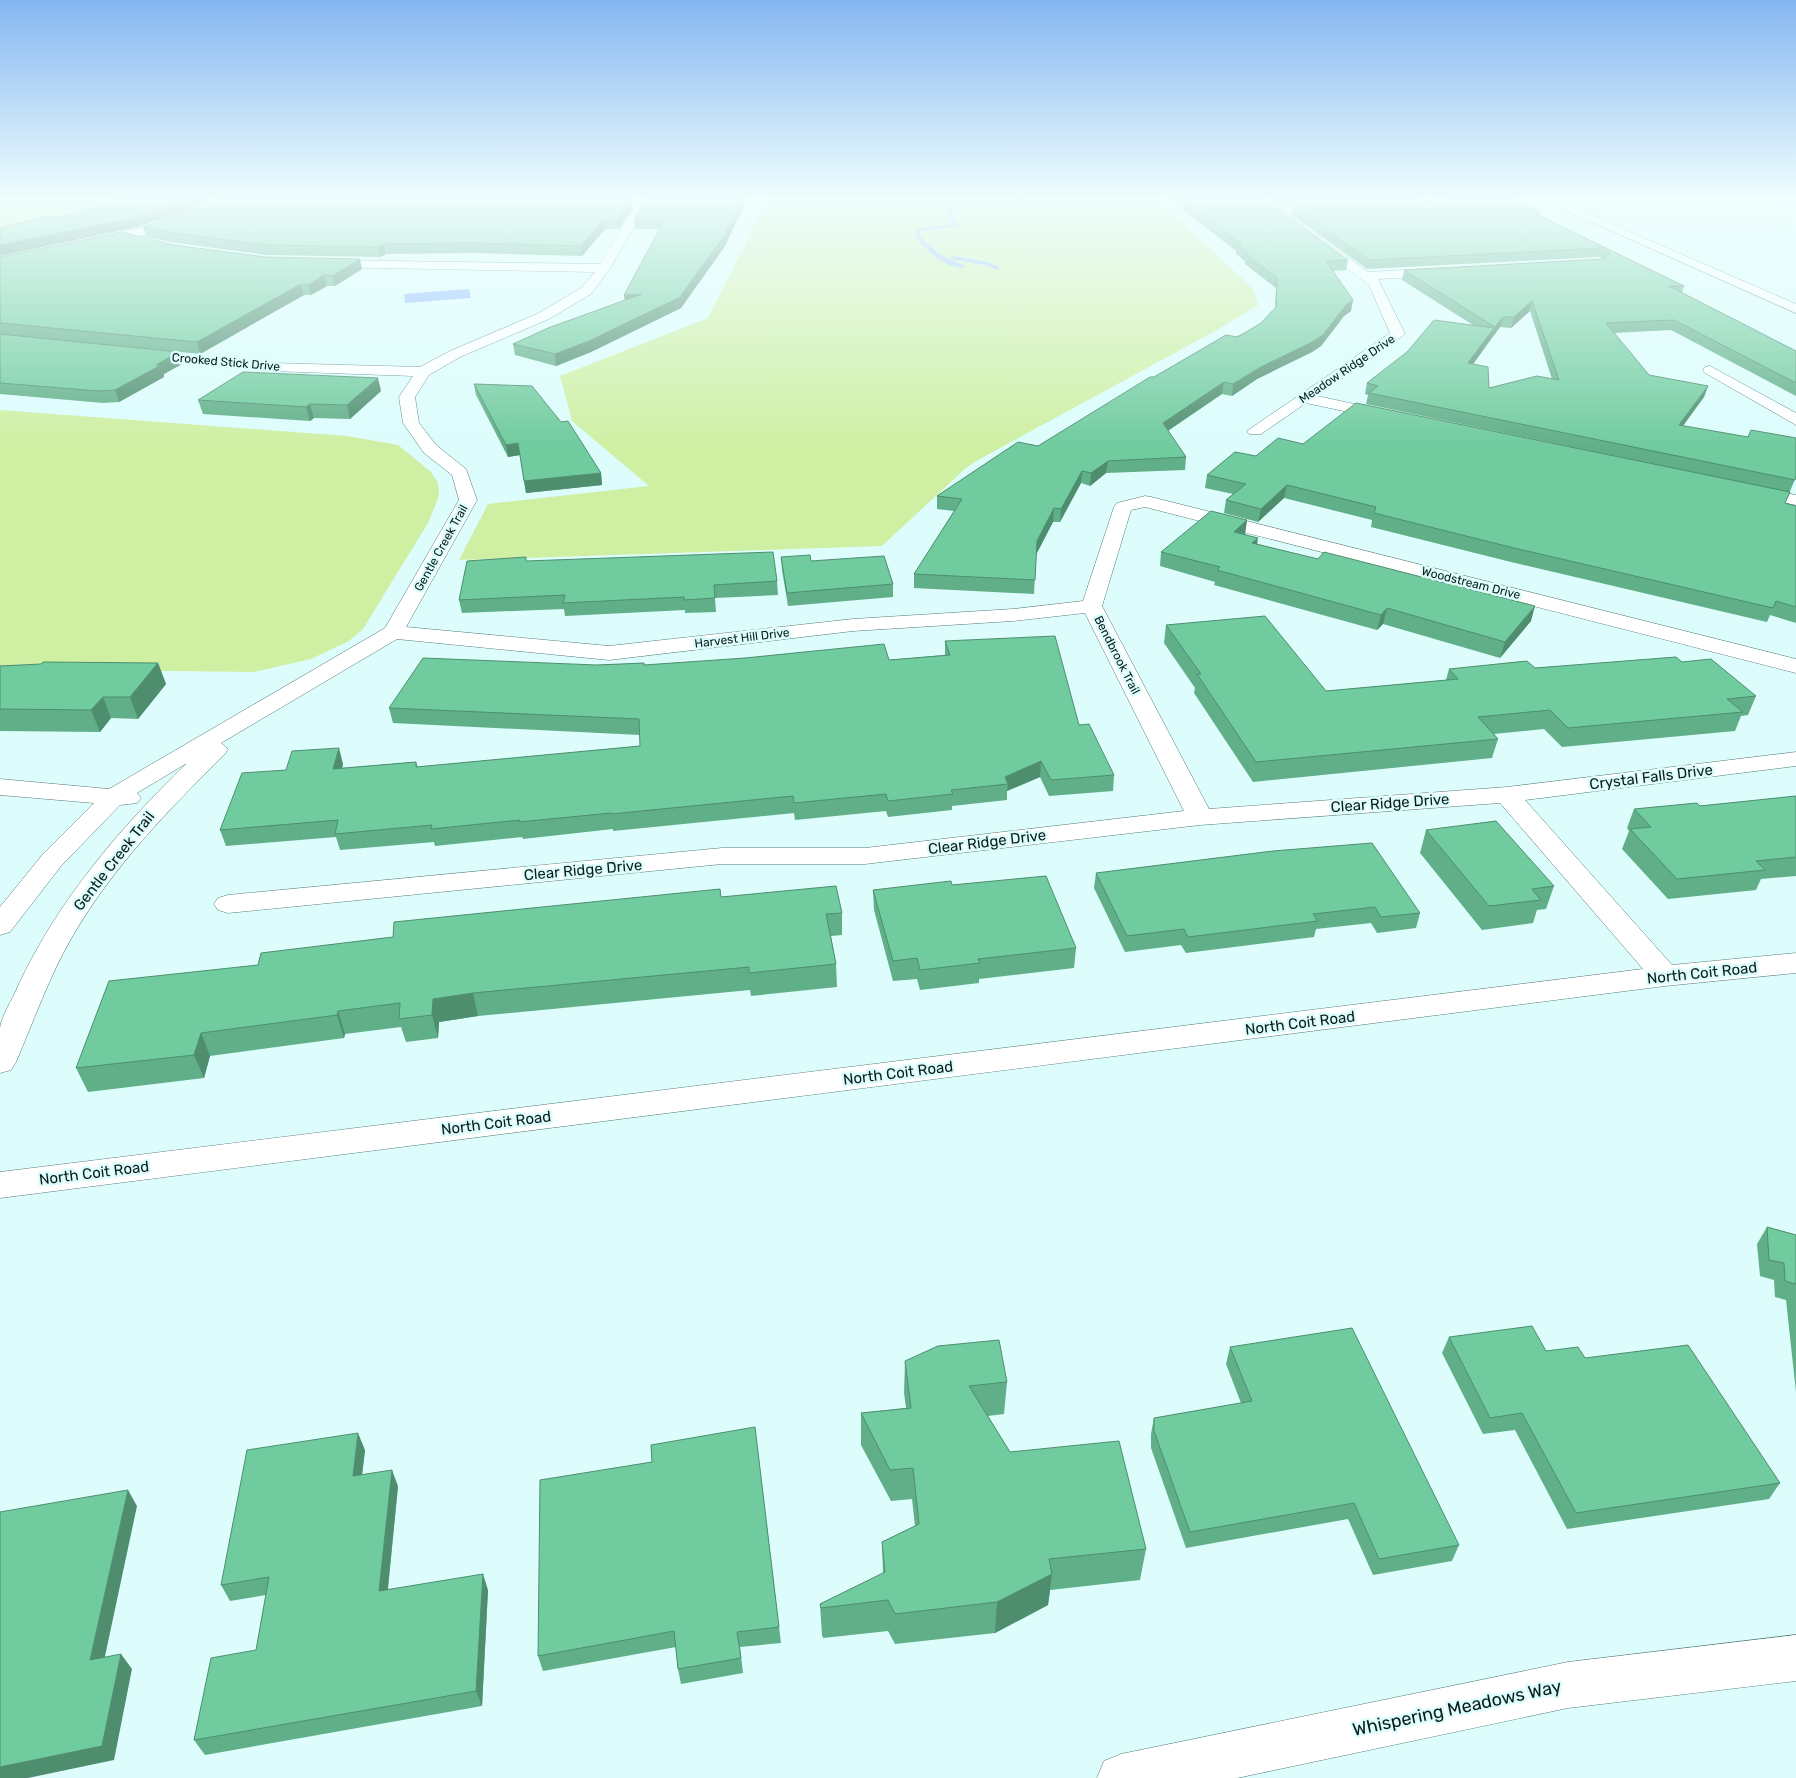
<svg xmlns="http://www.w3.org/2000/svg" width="1796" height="1778" font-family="Rubik,sans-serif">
<rect width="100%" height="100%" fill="#dcfdfc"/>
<path fill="#cfefa3" d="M0 199H122L87 215 0 229Z
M770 199H1158L1254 290 1258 305 1217 330 978 460 967 467 882 546 459 560 488 504 649 486 572 421 560 376 708 318 767 201Z
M0 410 347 436 398 445 431 472 438 483 439 495 435 506 428 523 363 629 349 641 311 659 254 672 0 669Z"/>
<path fill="#90b8fe" d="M469 289 471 298 405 303 404 294Z"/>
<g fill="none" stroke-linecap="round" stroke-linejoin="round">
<path fill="#90b8fe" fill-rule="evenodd" d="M945 199H949L954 205 951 209 958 226 921 231 919 236 939 254 965 266V268C945 268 926 251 915 236L917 229 953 224 947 209 950 205Z
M953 256 987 262 1000 268 997 270 986 265 951 259Z"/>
<g stroke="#557a7a" stroke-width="1">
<path id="minor" d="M219 199H232C210 223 126 239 93 246L87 242 89 239 158 224 192 212Z
M639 199H650L610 268 591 294 549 319 460 357 429 375 415 397 419 423 436 445 466 469 477 500 406 627 609 646 853 619 1013 609 1083 601 1114 507 1117 503 1145 496 1151 497 1796 659V673L1145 507 1131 510 1102 606 1209 809 1507 787 1796 752V766L1525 800 1672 965 1796 953V973L1665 986 0 1198V1172L1643 969 1500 803 1200 825 865 864H722L228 913 218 910 214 904 218 898 228 895 722 848H865L1184 811 1085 613 1013 621 853 631 609 660 397 639 221 743 228 749 225 754C168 810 112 868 72 937 49 977 34 1020 16 1062L11 1070 0 1073C0 1059 0 1042 0 1028 2 1014 13 999 18 986 58 900 120 828 187 763L137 793 141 798 137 803 120 805 61 866 10 932 0 935V907L43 854 94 803 0 795V779L109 789 385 628 459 500 452 475 424 453 403 423 399 397 413 376 271 371 143 358 136 354 138 351 271 363 420 367 450 351 539 313 581 288 595 272 324 267 318 263 320 260 600 264Z
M1255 199H1267L1368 272 1441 268 1447 272 1441 276 1378 279 1405 334 1317 396 1392 412 1394 415 1392 418 1386 420 1306 403 1261 434H1249L1247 431 1390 333 1369 285Z
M1562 199 1557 202 1478 205 1473 202 1476 199Z
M1710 366 1796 413V425L1705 373 1703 370 1705 367Z
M1751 486 1796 495V505L1745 495 1742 491 1745 487Z
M1796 1635V1681L1568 1708 1237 1778H1097L1104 1761 1121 1754 1568 1662Z"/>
</g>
<g stroke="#557a7a" stroke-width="1">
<path id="major" d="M1540 199H1554L1796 304V313Z"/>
</g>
<use href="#minor" fill="#fff" fill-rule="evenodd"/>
<use href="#major" fill="#fff" fill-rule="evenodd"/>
</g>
<path fill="#60af88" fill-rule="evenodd" d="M631 199 632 209 619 229H605L582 256 473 253 386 254 380 257 268 255 177 243 146 237 143 227 204 206Z
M645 199H749L746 201 725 246 681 308 591 352 556 366 515 355 513 344 625 300 624 295 660 229H635L634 219Z
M1169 199H1265L1348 260 1346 270 1332 271 1351 311 1344 316 1321 346 1312 352 1257 379 1232 396 1222 394 1168 431 1186 457 1185 470 1106 473 1090 486 1081 483 1060 522H1053L1036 554 1034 594 914 588V574L954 511 937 509V496L1038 446 1154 377 1248 331 1261 323 1275 308 1276 288 1245 264V261L1236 254V251Z
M1270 199H1436L1279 205Z
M1293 206 1540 212 1539 215 1684 286 1682 293 1796 351V396L1671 330 1614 333 1649 375 1708 386 1704 397 1683 426 1796 477 1785 503 1796 506V623L1770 615 1767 622 1511 562 1371 527 1372 520 1284 498 1258 522 1224 513 1226 500 1233 494 1205 488 1207 475 1256 456 1303 444 1687 471 1366 404 1368 395 1365 394 1367 383 1473 325 1402 280 1404 270 1603 259 1600 257 1367 269 1292 215ZM1530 311 1552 379 1489 388 1473 364 1500 327 1511 328Z
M174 245 362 269 335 286H327L311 295H304L200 354 0 334V257Z
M0 334 179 352 182 364 164 374V377L119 402 103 403 0 394Z
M474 384 601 473 602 485 526 493 520 455 508 457 476 395Z
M381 391 350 419 314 418 310 421 203 414 198 400Z
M1247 520 1245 534 1257 544 1531 621 1500 658 1383 624 1377 630 1214 585 1215 582 1160 566 1161 552Z
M781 557 811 561 893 584V597L788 606 782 570Z
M527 561 777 581 778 595 715 598 716 612 685 613V610L565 616 564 609 462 613 459 600Z
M1166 625 1326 691 1446 680 1449 669 1535 668 1682 662 1756 696 1748 715 1741 716 1735 731 1562 747 1544 729 1494 734 1498 739 1492 758 1253 782 1194 693 1195 688 1164 643Z
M945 641 1079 725 1114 775 1113 791 1049 796 1040 777 1007 791V800L952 806V810L888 817 886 811 795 820 794 813 613 831V829L523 839 522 837 435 846 434 842 340 850 336 837 226 846 220 830 286 770 343 764 342 768 416 762 418 767 640 746V735L393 723 389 708 597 665 644 663 645 665 889 660 945 655Z
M158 663 166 684 138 719 111 718 100 732 0 731V666Z
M1796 796V876L1761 879 1756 890 1668 899 1622 849 1629 831 1627 828 1634 809 1700 806Z
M1426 830 1554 886 1546 909 1537 910 1533 923 1482 930 1420 853Z
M1096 873 1420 913 1416 928 1377 933 1371 923 1316 929 1314 937 1186 953 1181 945 1125 952 1094 888Z
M952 885 1076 948 1074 968 979 979V983L920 990 917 979 893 981 874 910 873 890Z
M721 897 842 913V935L831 936 836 964 837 987 751 996 750 990 478 1016 439 1022 438 1038 406 1042 401 1027 345 1034 344 1038 210 1056 204 1078 88 1092 76 1068 258 965Z
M1767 1227 1796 1235V1392L1786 1300 1775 1297 1774 1280 1760 1276 1757 1244Z
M1449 1337 1546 1351 1585 1358 1780 1483 1769 1499 1567 1529 1515 1430 1483 1434 1442 1353Z
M1230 1347 1459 1545 1452 1561 1373 1575 1348 1519 1186 1548 1151 1448V1434L1154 1418 1241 1403 1226 1364Z
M905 1361 1007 1382 1004 1414 988 1416 1010 1452 1146 1549 1140 1580 1050 1590 1048 1605 995 1633 895 1644 888 1631 823 1638 822 1635 820 1604 883 1574 882 1542 915 1526 912 1499 891 1501 861 1445V1413L906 1408 904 1393Z
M755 1427 781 1643 740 1647 743 1673 681 1684 678 1669 676 1647 543 1671 538 1656 652 1462Z
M365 1450 362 1475 398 1486 388 1589 488 1590 482 1706 205 1755 194 1740 256 1650 266 1595 230 1601 221 1585Z"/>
<path fill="#4e8e6f" d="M191 199H213L191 209 138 227 0 256V245Z
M631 199 632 209 619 229 618 219Z
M742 199H749L746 201 725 246 681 308 591 352 556 366 555 354 680 297Z
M604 219 605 229 582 256 581 246Z
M384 244 386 254 380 257 378 247Z
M360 259 362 269 335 286 332 276Z
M324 275 327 286 311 295 308 285Z
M301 284 304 295 200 354 197 342Z
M642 294 626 306 624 295Z
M1353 300 1351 311 1344 316 1321 346 1312 352 1257 379 1232 396 1233 384 1259 368Z
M1532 301 1530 311 1511 328 1514 317Z
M1503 317 1500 327 1492 338 1495 327Z
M1494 328 1491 339 1466 374 1468 363Z
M179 352 182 364 164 374V377L119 402 115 390 156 365Z
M378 378 381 391 350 419 347 405Z
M1224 382 1222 394 1161 435 1163 423Z
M1708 386 1704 397 1675 436 1679 425Z
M310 404 314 418 310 421 306 407Z
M518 443 520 455 508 457 506 445Z
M1108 461 1106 473 1090 486 1091 473Z
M1082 471 1081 483 1060 522 1061 509Z
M601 473 602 485 526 493 524 481Z
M1287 485 1284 498 1258 522 1261 509Z
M1054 508 1053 522 1036 555 1037 541Z
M1247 520 1245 534 1234 532Z
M1258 538 1256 552 1252 543Z
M1535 606 1531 621 1500 658 1505 642Z
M1387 608 1383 624 1377 630 1381 615Z
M158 663 166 684 138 719 130 697Z
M103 697 111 718 100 732 91 710Z
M339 748 343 764 338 785 333 769Z
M1041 761 1040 777 1007 791 1008 784 1005 777Z
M473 993 478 1016 439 1022 438 1038 432 1015 433 999Z
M338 1011 345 1034 344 1038 337 1015Z
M201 1033 210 1056 204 1078 194 1055Z
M358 1433 365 1450 360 1492 353 1476Z
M392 1470 398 1486 386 1606 379 1591Z
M128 1490 137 1506 101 1675 90 1660Z
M483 1574 488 1590 482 1706 476 1691Z
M1052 1574 1048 1605 995 1633 997 1602Z
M121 1654 132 1669 114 1760 28 1778H0V1767Z"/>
<path fill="#70cb9e" stroke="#4e8e6f" d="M116 199H191L136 218 0 245V228L50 216 56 218 95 207Z
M217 199H631L618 219H604L581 246 471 243 384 244 378 247 266 245 174 233 143 227 204 206Z
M645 199H742L724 236 680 297 589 341 555 354 513 344 548 328 642 294 624 295 665 219H634Z
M1182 199H1265L1348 260 1326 261 1353 300 1346 305 1323 335 1314 341 1259 368 1233 384 1224 382 1163 423 1186 457 1108 461 1091 473 1082 471 1061 509 1054 508 1037 541 1035 580 914 574 962 499 937 496 1018 442 1038 446 1150 377H1154L1226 335 1237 337 1248 331 1261 323 1276 307 1277 278 1246 254H1249L1237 244H1241Z
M1465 199H1513L1540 212 1534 213 1684 286H1669L1796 351V383L1674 320 1606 323 1649 375 1708 386 1679 425 1748 437 1751 430 1796 438V476L1795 480 1369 393 1378 386 1367 383 1407 352 1434 320 1494 328 1468 363 1488 367 1489 388 1537 376 1559 380 1532 301 1514 317H1503L1495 327 1404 270 1603 259 1610 253 1602 248 1369 260 1293 206Z
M122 232 174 245 265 257 360 259 332 276 324 275 308 285 301 284 197 342 0 323V257Z
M0 334 179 352 156 365H161L115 390 99 391 0 383Z
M243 372 378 378 347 405 310 404 306 407 198 400Z
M474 384 532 386 561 422 568 421 601 473 524 481 518 443 506 445Z
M1356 403 1790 492 1785 503 1796 506V607L1776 601 1773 608 1514 548 1374 513 1376 507 1287 485 1261 509 1226 500 1246 484 1207 475 1235 452 1256 456 1278 438 1303 444Z
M1211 511 1247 520 1234 532 1258 538 1252 543 1318 559 1324 552 1535 606 1505 642 1387 608 1381 615 1217 570 1220 567 1161 552Z
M773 552 777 581 714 585 715 598 684 600V597L563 603 565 595 459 600 467 561 526 557V561Z
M810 555 811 561 884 556 893 584 787 593 781 557Z
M1265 616 1326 691 1458 679 1449 669 1527 661 1535 668 1676 657 1682 662 1711 659 1756 696 1727 699 1743 712 1568 728 1550 710 1478 717 1498 739 1256 762 1197 674H1201L1166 625Z
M1055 636 1079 725 1089 724 1114 775 1051 780 1041 761 1005 777 1008 784 951 790 953 794 888 801 886 794 794 803 793 796 611 814V813L519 822 520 820 431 829 432 825 335 834 338 820 220 830 242 773 286 770 292 751 339 748 333 769 416 762V767L640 746 639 719 389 708 423 658 597 665 644 663V665L745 658 884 644 889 660 950 655 945 641Z
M43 662 158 663 130 697H103L91 710 0 709V666L41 664Z
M1796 796V857L1756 861 1765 870 1677 879 1630 829 1651 827 1634 809 1697 803 1700 806Z
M1496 821 1554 886 1532 889 1541 900 1489 906 1426 830Z
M1372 843 1420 913 1381 917 1375 907 1313 914 1318 921 1188 937 1184 929 1127 936 1096 873 1273 851Z
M1046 876 1076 948 978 959 980 963 920 970 917 958 893 961 873 890 951 881 952 885Z
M836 886 842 913 826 914 836 964 749 973V967L473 993 433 999 432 1015 399 1019 400 1003 338 1011 337 1015 201 1033 194 1055 76 1068 109 981 258 965 261 953 393 937 394 922 720 889 721 897Z
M1767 1227 1796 1235V1284L1785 1281 1784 1263 1769 1260Z
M1532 1326 1546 1351 1578 1347 1585 1358 1688 1345 1780 1483 1576 1513 1522 1413 1490 1418 1449 1337Z
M1352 1328 1459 1545 1379 1559 1354 1503 1190 1532 1154 1431V1418L1252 1401 1230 1347Z
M999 1340 1007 1382 969 1386 1010 1452 1119 1441 1146 1549 1049 1559 1052 1574 997 1602 895 1614 888 1600 821 1608 820 1604 885 1572 882 1542 919 1524 913 1468 890 1470 861 1413 911 1408 905 1361 938 1346Z
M755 1427 779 1627 737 1632 741 1658 678 1669 674 1631 538 1656 540 1480 652 1462 651 1445Z
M358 1433 353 1476 392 1470 379 1591 483 1574 476 1691 194 1740 211 1658 256 1650 269 1577 221 1585 247 1450Z
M128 1490 90 1660 121 1654 102 1746 0 1767V1512Z"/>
<linearGradient id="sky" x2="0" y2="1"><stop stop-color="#85b6f1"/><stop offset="0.44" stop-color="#effefe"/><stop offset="1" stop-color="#effefe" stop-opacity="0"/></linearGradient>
<rect width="1796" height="448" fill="url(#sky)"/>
<g text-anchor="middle" stroke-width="5" stroke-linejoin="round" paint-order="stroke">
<g font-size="12" fill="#0c1c1c" stroke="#dcfdfc">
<text transform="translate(226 362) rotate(5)" y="4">Crooked Stick Drive</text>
<text transform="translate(1347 369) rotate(-34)" y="4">Meadow Ridge Drive</text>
<text transform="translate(441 548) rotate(-61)" y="4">Gentle Creek Trail</text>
<text transform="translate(1471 583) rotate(14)" y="4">Woodstream Drive</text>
<text transform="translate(742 638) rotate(-7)" y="4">Harvest Hill Drive</text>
<text transform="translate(1117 655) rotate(63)" y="4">Bendbrook Trail</text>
</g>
<g font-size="15" fill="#0c1c1c" stroke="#dcfdfc">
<text transform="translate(1651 777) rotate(-7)" y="5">Crystal Falls Drive</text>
<text transform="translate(1390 803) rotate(-4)" y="5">Clear Ridge Drive</text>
<text transform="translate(987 842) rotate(-7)" y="5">Clear Ridge Drive</text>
<text transform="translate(114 861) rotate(-52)" y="5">Gentle Creek Trail</text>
<text transform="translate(583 870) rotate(-5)" y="5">Clear Ridge Drive</text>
<text transform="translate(1702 973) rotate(-6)" y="5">North Coit Road</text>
<text transform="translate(1300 1023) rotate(-7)" y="5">North Coit Road</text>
<text transform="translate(898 1073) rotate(-7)" y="5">North Coit Road</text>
<text transform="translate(496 1123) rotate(-7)" y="5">North Coit Road</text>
<text transform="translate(94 1173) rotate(-7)" y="5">North Coit Road</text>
</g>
<g font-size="18" fill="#0c1c1c" stroke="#dcfdfc">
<text transform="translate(1457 1708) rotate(-12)" y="6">Whispering Meadows Way</text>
</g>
</g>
</svg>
